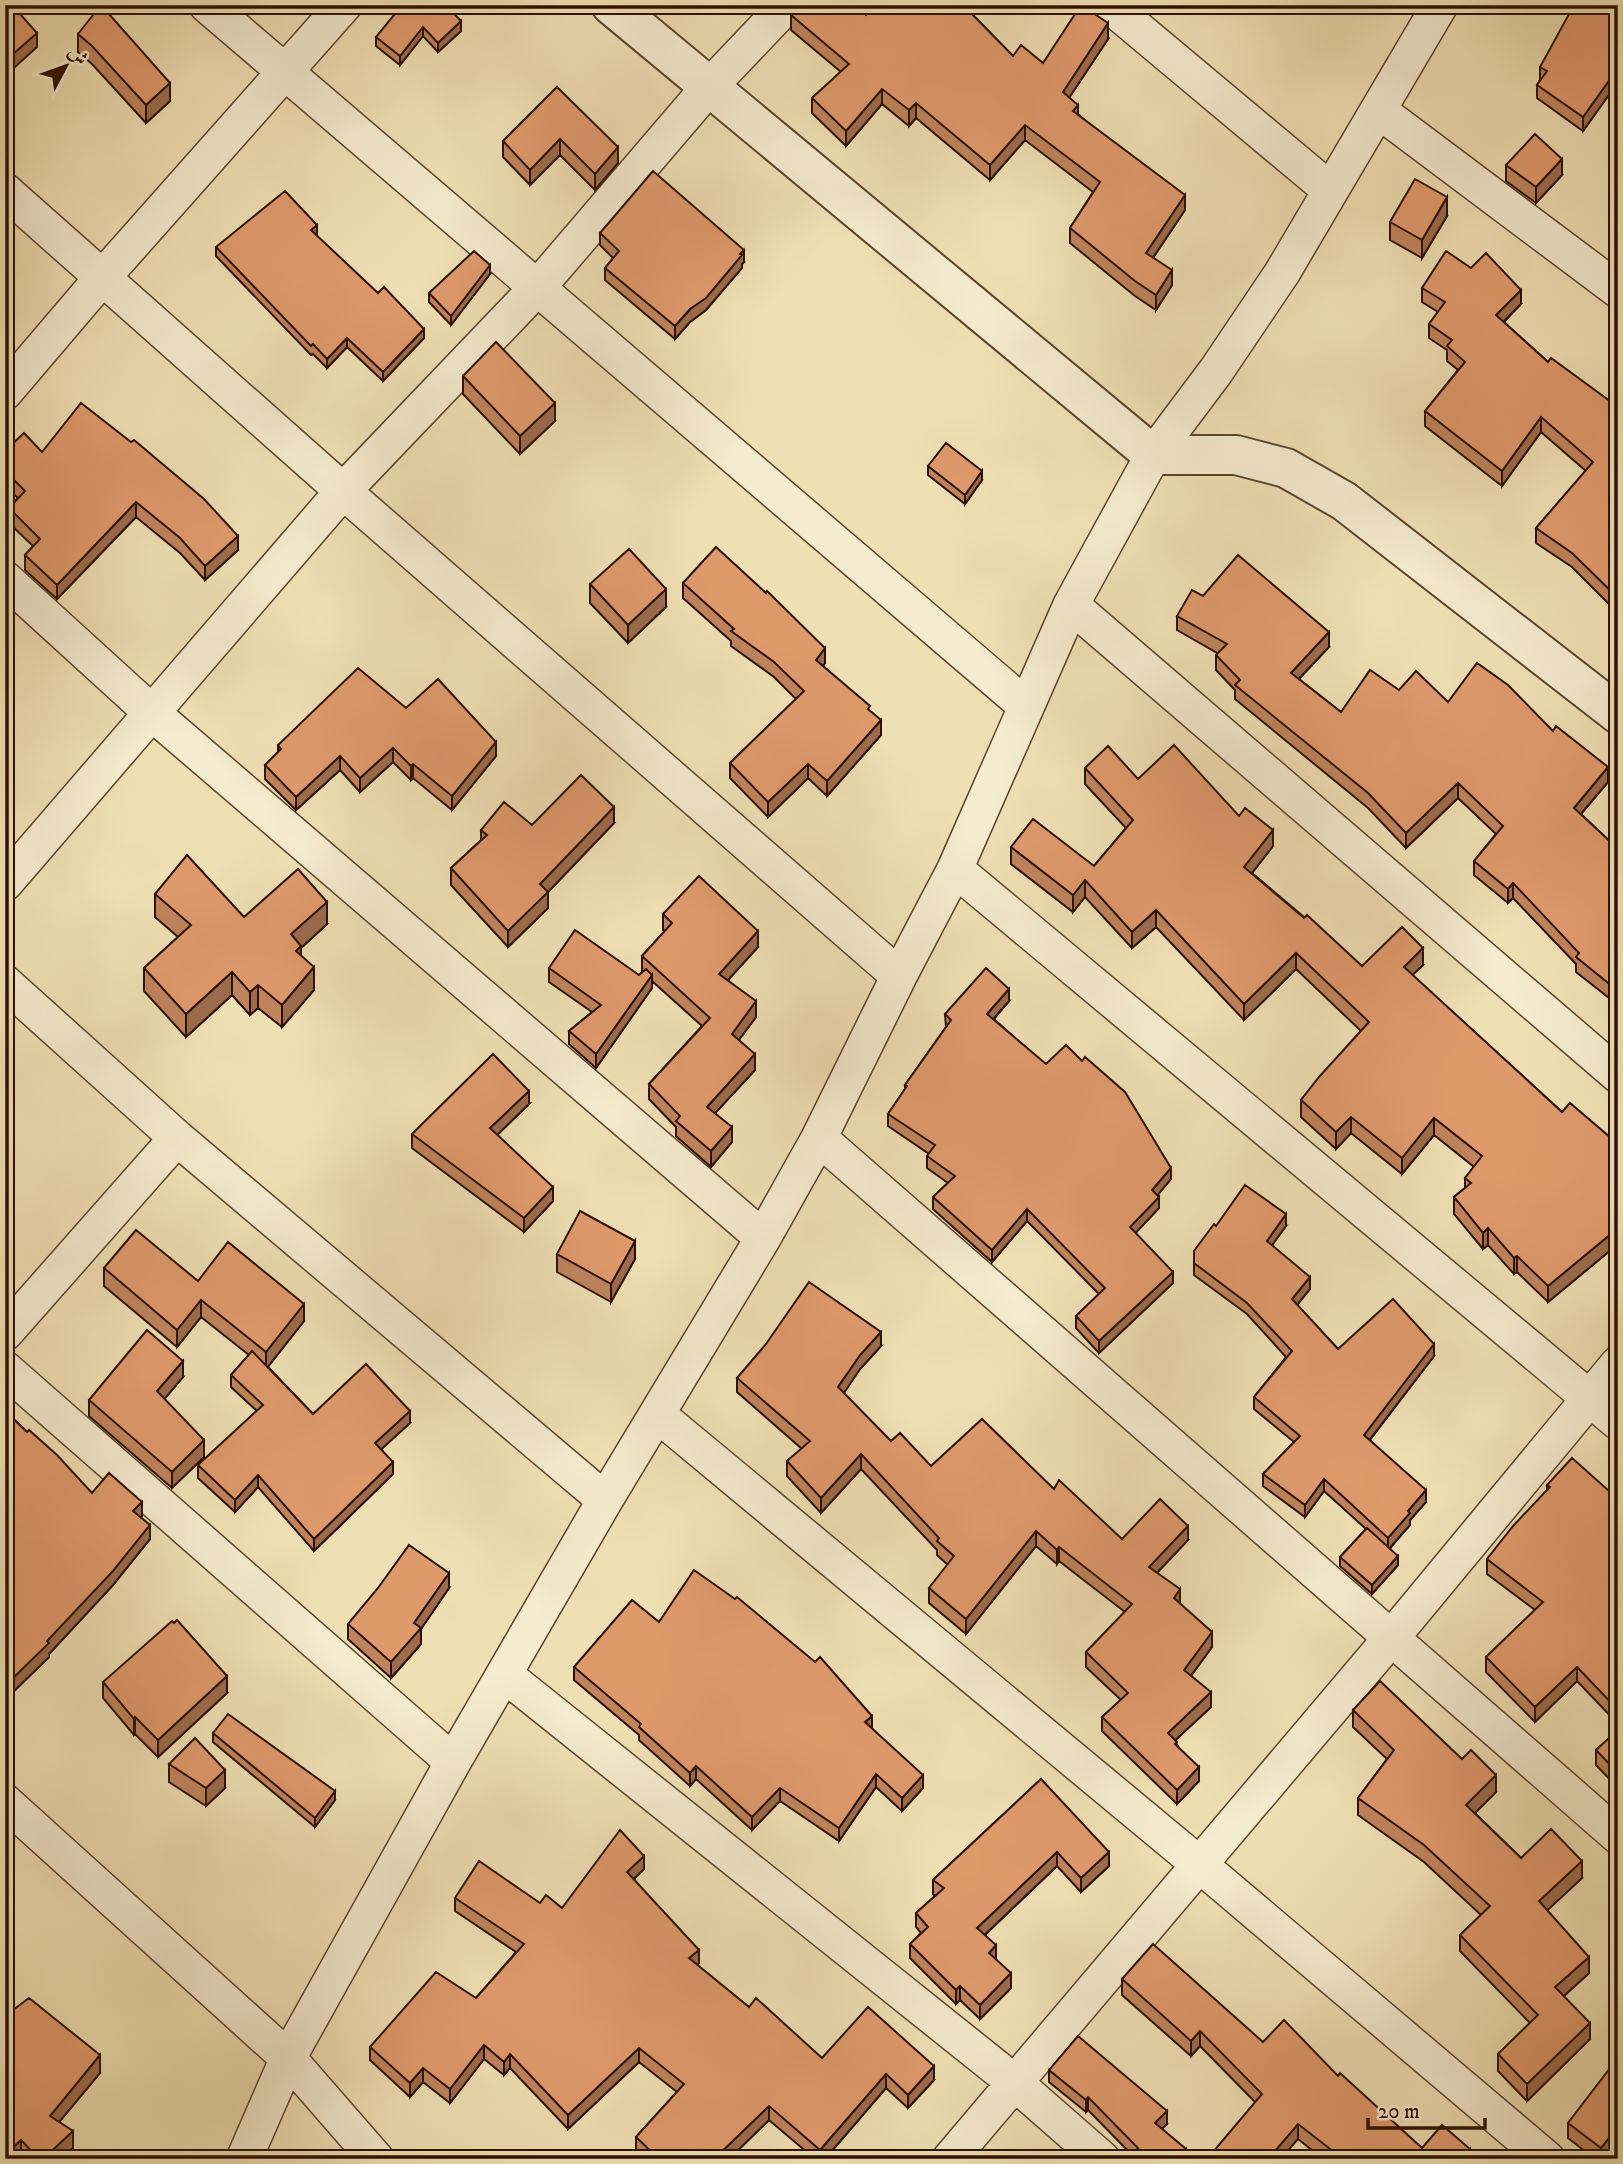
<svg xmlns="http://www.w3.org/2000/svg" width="1623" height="2164" font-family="'IM FELL DW Pica',Amiri,serif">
<rect width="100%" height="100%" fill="#efe0b4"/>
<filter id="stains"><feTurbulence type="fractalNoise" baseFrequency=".00286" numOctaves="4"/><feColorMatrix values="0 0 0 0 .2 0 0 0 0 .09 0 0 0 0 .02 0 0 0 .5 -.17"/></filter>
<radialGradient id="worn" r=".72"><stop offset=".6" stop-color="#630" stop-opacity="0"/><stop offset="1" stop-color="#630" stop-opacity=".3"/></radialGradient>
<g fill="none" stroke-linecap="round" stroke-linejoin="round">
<g stroke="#5c442e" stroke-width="38">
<path id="minor" d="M207 5 1026 706
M1109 5 1330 190
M1378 110 1618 290
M5 191 343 491 899 976
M5 392 102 278 344 5
M5 579 151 712 763 1238
M1071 605 1618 1075
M955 869 1618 1422
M5 883 343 491 538 287 709 87 787 5
M5 983 177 1138 605 1500
M819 1138 1618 1836
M5 1333 177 1138
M5 1369 453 1762
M657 1414 1200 1865 1547 2159
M505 1675 1014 2082 1102 2159
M5 1802 288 2058 376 2159
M244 2159 288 2058 453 1762 605 1500 763 1238 819 1138 899 976 955 869 1071 605 1153 455 1216 371 1282 273 1440 5
M950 2159 1392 1637 1618 1364"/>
</g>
<g stroke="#5c442e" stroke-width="42">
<path id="tertiary" d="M611 5 1153 455H1236L1286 468 1344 501 1618 714"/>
</g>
<use href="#minor" stroke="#f5ebce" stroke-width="35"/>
<use href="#tertiary" stroke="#f5ebce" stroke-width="38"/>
</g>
<path fill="#c0845d" stroke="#2b1001" stroke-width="2" d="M983 5 973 15 1013 56 1043 63 1108 39 1069 98 1078 114 1185 210 1153 258 1172 285 1156 310 1135 296 1070 243V228L1093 192 1025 140 990 180 916 118 909 126 882 104 846 146 812 113V98L841 72 791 30V15H866Z
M1618 5V82L1583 131 1537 98V85L1540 80V67Z
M447 6 461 31 438 52 423 36 400 65 376 46V37Z
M78 34 170 101 146 123 92 64 78 52Z
M557 87 618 163 595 190 560 155 530 185 503 157V141Z
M1506 165 1562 175 1536 203 1506 181Z
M1447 216 1422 258 1390 240V222Z
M600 233 744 262 742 264V268L706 310 690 322 675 339 605 280V268L613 258 600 245Z
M317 234 315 235 424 338 383 381 347 347 327 368 313 354 311 355 216 256V247Z
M490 274 451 325 429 302V293Z
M1422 288 1521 304 1504 322 1548 362 1618 407V613L1572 567 1536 543V528L1586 471 1541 432 1502 486 1425 426V411L1458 370 1447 361V350L1429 338V324L1438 312 1422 302Z
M463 376 555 421 520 454 463 394Z
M5 451 42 452 238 550 205 580 180 553 136 517 57 599 25 570V555L33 546 9 523V508L18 498 5 486Z
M928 466 982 480 965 504 928 475Z
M683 583 825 663 823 666 870 712 881 735 827 796 808 778 768 817 730 778V763L796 699 774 677 731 646V641L683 598Z
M590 584 666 607 628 643 590 603Z
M1203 596 1329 647 1299 679 1341 712 1399 690 1448 702 1553 731 1608 782 1581 814 1618 849V1005L1576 972V964L1513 898 1508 903 1474 875V861L1496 834 1458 798 1406 848 1368 808 1235 699V690L1216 670V655L1217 653 1177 630V616Z
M406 708 496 756 452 810 413 778 411 780 393 762 360 792 340 770 296 810 265 779V765L278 752V745Z
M1085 768 1138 779 1239 816 1273 846 1252 873 1362 966 1423 965 1412 975 1562 1112 1618 1144V1244L1548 1302 1517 1272 1514 1274 1488 1245 1483 1249 1454 1214V1197L1465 1188V1178L1474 1167 1434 1135 1402 1174 1351 1133 1336 1149 1301 1117V1100L1361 1031 1296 969 1244 1020 1156 927 1132 948 1085 897 1073 912 1011 864V847L1094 866 1126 828 1085 784Z
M614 823 548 892V908L508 947 451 885V868L481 840V830L532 825Z
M155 894 244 917 327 924 301 948V956L314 990 282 1027 258 1008 250 1015 232 995 186 1037 144 991V968L178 937 155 917Z
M663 914 758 947 728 980 756 1017 739 1040 755 1070 715 1113 732 1142 711 1167 676 1136V1127L649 1099V1084L702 1026 652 981V988L596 1068 569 1044V1031L592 1012 549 982V968L639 975 642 972V956L665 931 663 930Z
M1009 1001 994 1019 1171 1179 1157 1195 1159 1208 1135 1233 1173 1283 1099 1353 1076 1328V1316L1099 1294 1027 1221 992 1262 933 1209V1197L948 1183 927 1168V1156L929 1154 888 1126V1114L905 1089V1085L946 1027 945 1014Z
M529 1104 497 1135 553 1201 524 1232 412 1148V1134Z
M1286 1226 1272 1245 1310 1289 1297 1305 1338 1349 1434 1356 1370 1440 1426 1502 1410 1520V1525L1390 1548 1398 1565 1372 1594 1340 1566V1557L1366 1529 1324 1491 1305 1517 1263 1486V1474L1294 1442 1254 1409V1397L1286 1357 1247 1314 1194 1275V1251Z
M557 1254 635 1259 611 1302 557 1272Z
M104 1268 198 1281 304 1321 268 1367 313 1414 410 1423 381 1449 393 1474 314 1551 258 1487 235 1512 198 1478V1465L257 1411 231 1387V1375L249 1355 201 1317 177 1347 104 1286Z
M881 1346 860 1369 843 1393 891 1441 931 1466 1054 1489 1122 1539 1188 1540 1157 1573 1212 1647 1191 1676 1211 1707 1175 1740 1177 1745 1199 1781 1177 1804 1102 1731V1717L1121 1700 1086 1667V1652L1125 1612 1059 1561 1057 1564 1036 1546 966 1634 929 1603V1588L948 1565 937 1555V1550L861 1469 821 1513 787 1476V1461L802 1449 737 1392V1378Z
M183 1377 164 1399 204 1457 172 1488 89 1416V1400Z
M5 1411 92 1493 142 1516 141 1518 150 1539 113 1585 49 1654V1657L12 1693 5 1686Z
M1547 1485 1618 1499V1724L1577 1681 1535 1722 1486 1672V1657L1535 1610 1487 1574V1559L1547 1490Z
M449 1588 421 1629V1644L391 1678 348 1639V1624Z
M659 1622 815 1662 923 1788 902 1811 876 1787 839 1841 780 1801 752 1830 696 1779 690 1786 639 1740V1735L574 1680V1667Z
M103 1682 227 1693 158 1757 135 1734 134 1735 103 1698Z
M1353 1710 1496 1792 1475 1813 1521 1858 1582 1878 1547 1910 1589 1973 1564 1996 1590 2039 1527 2101 1498 2071V2054L1530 2023 1460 1951V1935L1481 1915 1424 1862 1358 1815V1798L1387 1759 1353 1727Z
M1618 1730V1788L1596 1765V1750Z
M213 1733 335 1800 315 1827 213 1742Z
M169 1764 225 1788 206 1806 169 1782Z
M1041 1779 1109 1866 1081 1892 1057 1866 985 1935 996 1959 1011 1988 980 2019 960 2000 956 2004 910 1958V1944L921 1933 916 1927V1913L935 1896 933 1894V1880Z
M644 1869 634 1879 699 1963 697 1965 749 2007 822 2058 934 2080 908 2108 886 2088 825 2159H815L769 2120 729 2159H644L636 2150V2137L677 2092 639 2062 568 2129 510 2068 504 2075 484 2059 450 2103 423 2082 410 2097 370 2060V2047L476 1998 516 1952 455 1911V1898L540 1903 562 1908Z
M1122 1979 1338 2076 1422 2148 1470 2159H1323L1298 2139 1255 2102 1200 2046 1191 2056 1122 1995Z
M5 2016 100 2073 59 2122 73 2148 62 2159H23L21 2157 20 2159H5Z
M1618 2058V2142L1604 2159H1595L1568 2138V2123Z
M1049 2070 1167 2124 1162 2128 1186 2159H1132V2155L1088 2110 1086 2112 1049 2082Z"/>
<path fill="#9c6c4c" stroke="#2b1001" stroke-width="2" d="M966 5H983L965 22V7Z
M1618 10V23L1611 34V20Z
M461 21V31L438 52V43Z
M1108 23V39L1063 107V92Z
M423 27V36L400 65V56Z
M37 33V47L5 76V61Z
M1618 68V82L1583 131V117Z
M170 83V101L146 123V105Z
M882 89V104L846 146V131Z
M916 103V118L909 126V110Z
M1078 105V120L1073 111Z
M1025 125V140L990 180V165Z
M560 139V155L530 185V170Z
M618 147V163L595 190V174Z
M1562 159V175L1536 203V187Z
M1185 195V210L1146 268V253Z
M1447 197V216L1422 258V240Z
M317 225V234L311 240V230Z
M744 250V262L742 264V268L706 310 690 322 675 339V326Z
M490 265V274L451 325V316Z
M1172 270V285L1156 310V295Z
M1521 290V304L1496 329V315Z
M424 329V338L383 381V372Z
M347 338V347L327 368V359Z
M555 403V421L520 454V436Z
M1541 417V432L1502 486V471Z
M982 471V480L965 504V495Z
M136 502V517L57 599V585Z
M238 536V550L205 580V566Z
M666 589V607L628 643V625Z
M1329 632V647L1291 687V673Z
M825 648V663L816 675V660Z
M881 720V735L827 796V781Z
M496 742V756L452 810V796Z
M393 748V762L360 792V778Z
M340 756V770L296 810V797Z
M413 764V778L411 780V766Z
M808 764V778L768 817V802Z
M1608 767V782L1574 822V808Z
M1458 783V798L1406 848V833Z
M12 805V818L5 825V812Z
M614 807V823L548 892V908L508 947V931L540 884Z
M1273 830V846L1244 883V867Z
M1085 880V897L1073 912V895Z
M1513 883V898L1508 903V889Z
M327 902V924L301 948V968L291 934Z
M1156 910V927L1132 948V932Z
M758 931V947L719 990V974Z
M1423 948V965L1404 983V967Z
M1296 953V969L1244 1020V1004Z
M314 967V990L282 1027V1005Z
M232 972V995L186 1037V1014Z
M652 975V988L596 1068V1054Z
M258 985V1008L250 1015V992Z
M1009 989V1001L987 1026V1014Z
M756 1001V1017L732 1049V1034Z
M755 1054V1070L707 1122V1107Z
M529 1091V1104L490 1142V1128Z
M1351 1117V1133L1336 1149V1132Z
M1434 1118V1135L1402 1174V1158Z
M732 1127V1142L711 1167V1151Z
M1171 1168V1179L1152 1202V1190Z
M553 1187V1201L524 1232V1218Z
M1159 1197V1208L1130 1239V1227Z
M1027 1209V1221L992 1262V1250Z
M1286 1214V1226L1267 1252V1241Z
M1488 1228V1245L1483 1249V1233Z
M1618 1228V1244L1548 1302V1286Z
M635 1241V1259L611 1302V1284Z
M1517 1256V1272L1514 1274V1258Z
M1173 1272V1283L1099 1353V1341Z
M1310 1277V1289L1292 1311V1299Z
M201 1300V1317L177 1347V1330Z
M304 1304V1321L266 1369V1352Z
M881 1332V1346L860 1369 838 1402V1387L860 1355Z
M1434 1344V1356L1364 1447V1435Z
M183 1361V1377L157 1408V1391Z
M410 1411V1423L375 1455V1443Z
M204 1440V1457L172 1488V1472Z
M861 1454V1469L821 1513V1498Z
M393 1462V1474L314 1551V1539Z
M258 1475V1487L235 1512V1500Z
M1324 1479V1491L1305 1517V1505Z
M1426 1490V1502L1410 1520V1525L1388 1550V1538L1408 1511Z
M142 1502V1516L133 1525V1511Z
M150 1525V1539L113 1585 49 1654V1657L12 1693V1679L47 1641Z
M1188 1526V1540L1149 1581V1567Z
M1036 1531V1546L966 1634V1619Z
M1059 1547V1561L1057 1564V1550Z
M1398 1556V1565L1372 1594V1585Z
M449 1573V1588L421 1629V1644L391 1678V1662L414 1623Z
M1180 1589V1603L1174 1598Z
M1212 1632V1647L1184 1685V1670Z
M1577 1667V1681L1535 1722V1707Z
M227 1676V1693L158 1757V1740Z
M1211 1692V1707L1168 1747V1733Z
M872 1716V1729L865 1722Z
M135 1717V1734L134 1735V1719Z
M696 1766V1779L690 1786V1773Z
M1199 1767V1781L1177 1804V1790Z
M225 1770V1788L206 1806V1788Z
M876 1774V1787L839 1841V1828Z
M923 1775V1788L902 1811V1798Z
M1496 1775V1792L1466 1822V1805Z
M780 1788V1801L752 1830V1817Z
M335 1791V1800L315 1827V1818Z
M1057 1852V1866L977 1942V1928Z
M1109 1852V1866L1081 1892V1878Z
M644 1856V1869L627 1885V1872Z
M1582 1861V1878L1539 1918V1901Z
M996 1945V1959L989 1967V1953Z
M699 1950V1963L689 1972V1958Z
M1589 1957V1973L1555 2004V1987Z
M1011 1973V1988L980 2019V2005Z
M960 1986V2000L956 2004V1990Z
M1590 2023V2039L1527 2101V2084Z
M1200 2031V2046L1191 2056V2041Z
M484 2045V2059L450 2103V2089Z
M639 2048V2062L568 2129V2115Z
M510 2054V2068L504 2075V2062Z
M100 2055V2073L50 2133V2116Z
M934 2066V2080L908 2108V2095Z
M423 2068V2082L410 2097V2083Z
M886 2074V2088L825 2159H820V2150Z
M1088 2097V2110L1086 2112V2100Z
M769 2106V2120L729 2159H714Z
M1167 2111V2124L1155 2135V2123Z
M1298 2124V2139L1281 2159H1268Z
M1618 2127V2142L1604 2159H1601V2148Z
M73 2131V2148L62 2159H43Z
M21 2140V2157L20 2159H5V2155Z
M1186 2149V2159H1178Z
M1470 2149V2159H1461Z"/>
<path fill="#df9a6c" stroke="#2b1001" stroke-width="2" d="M5 5H12L37 33 5 61Z
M101 5 170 83 146 105 92 46 78 34Z
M402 5H446L461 21 438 43 423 27 400 56 376 37Z
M799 5H854L866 15 876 5H966L965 7 1013 56 1021 45 1043 63 1081 5 1108 23 1063 92 1078 105 1073 111 1185 195 1146 253 1172 270 1156 295 1135 281 1070 228 1100 182 1025 125 990 165 916 103 909 110 882 89 846 131 812 98 849 64 791 15Z
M1574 5H1618V10L1611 20 1618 24V68L1583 117 1537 85 1547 71 1540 67Z
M557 87 618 147 595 174 560 139 530 170 503 141Z
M1535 134 1562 159 1536 187 1506 165Z
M653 171 744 250 740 254 742 255 706 298 690 309 675 326 605 268 619 251 600 233Z
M1415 179 1447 197 1422 240 1390 222Z
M285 191 317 225 311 230 378 293 384 287 424 329 383 372 347 338 327 359 313 344 311 346 216 247Z
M474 251 490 265 451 316 429 293Z
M1446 251 1471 268 1486 253 1521 290 1496 315 1548 362 1551 358 1618 407V598L1572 553 1536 528 1593 462 1541 417 1502 471 1425 411 1465 362 1447 346 1452 340 1429 324 1445 302 1422 288Z
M496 342 555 403 520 436 463 376Z
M81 403 131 442 134 440 204 499 238 536 205 566 180 538 136 502 57 585 25 555 40 539 9 508 25 491 5 471V451L24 433 42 452Z
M946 443 982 471 965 495 928 466Z
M716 547 766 593 767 591 825 648 816 660 870 706 868 709 881 720 827 781 808 764 768 802 730 763 804 691 774 662 731 631 734 629 683 583Z
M629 549 666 589 628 625 590 584Z
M1238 555 1329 632 1291 673 1341 712 1370 670 1399 690 1416 671 1448 702 1477 663 1508 685 1553 731 1556 726 1608 767 1574 808 1618 849V991L1576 957 1579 953 1513 883 1508 889 1474 861 1503 826 1458 783 1406 833 1368 793 1235 685 1240 680 1216 655 1227 644 1177 616 1192 590 1203 596Z
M358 668 406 708 438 679 496 742 452 796 413 764 411 766 393 748 360 778 340 756 296 797 265 765 281 749 278 745Z
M1174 745 1239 816 1245 808 1273 830 1244 867 1304 918 1307 915 1362 966 1402 927 1423 948 1404 967 1562 1112 1570 1103 1618 1144V1228L1548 1286 1517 1256 1514 1258 1488 1228 1483 1233 1454 1197 1471 1183 1465 1178 1482 1156 1434 1118 1402 1158 1351 1117 1336 1132 1301 1100 1319 1077 1369 1022 1296 953 1244 1004 1156 910 1132 932 1085 880 1073 895 1011 847 1033 819 1094 866 1133 820 1085 768 1108 746 1138 779Z
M581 775 614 807 540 884 548 892 508 931 451 868 487 835 481 830 504 802 532 825Z
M5 798 12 805 5 812Z
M187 855 244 917 298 869 327 902 291 934 301 946 296 951 314 967 282 1005 258 985 250 992 232 972 186 1014 144 968 191 925 155 894Z
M699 876 758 931 719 974 756 1001 732 1034 755 1054 707 1107 732 1127 711 1151 676 1121 680 1116 649 1084 710 1018 642 956 672 923 663 914Z
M575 930 639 975 646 969 652 975 596 1054 569 1031 601 1005 549 968Z
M986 968 1009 989 987 1014 1046 1064 1066 1045 1082 1061 1085 1057 1125 1092 1171 1168 1152 1190 1159 1197 1130 1227 1173 1272 1099 1341 1076 1316 1105 1288 1027 1209 992 1250 933 1197 955 1176 927 1156 935 1145 888 1114 907 1086 905 1085 951 1020 945 1014Z
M493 1054 529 1091 490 1128 553 1187 524 1218 412 1134Z
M1245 1185 1286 1214 1267 1241 1310 1277 1292 1299 1338 1349 1393 1299 1434 1344 1364 1435 1426 1490 1408 1511 1410 1513 1388 1538 1324 1479 1305 1505 1263 1474 1300 1436 1254 1397 1292 1351 1247 1303 1194 1263V1251L1214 1224 1216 1226Z
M580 1211 635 1241 611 1284 557 1254Z
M136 1230 198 1281 228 1242 304 1304 266 1352 201 1300 177 1330 104 1268Z
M809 1282 881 1332 860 1355 838 1387 891 1441 900 1433 931 1466 982 1419 1054 1489 1059 1480 1122 1539 1160 1499 1188 1526 1149 1567 1180 1589 1174 1598 1212 1632 1184 1670 1211 1692 1168 1733 1177 1742 1175 1744 1199 1767 1177 1790 1102 1717 1128 1693 1086 1652 1132 1604 1059 1547 1057 1550 1036 1531 966 1619 929 1588 954 1556 937 1541 939 1538 861 1454 821 1498 787 1461 810 1441 737 1378 766 1344Z
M147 1330 183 1361 157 1391 204 1440 172 1472 89 1400Z
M252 1351 313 1414 366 1364 410 1411 375 1443 393 1462 314 1539 258 1475 235 1500 198 1465 263 1405 231 1375Z
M5 1411 27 1432 29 1430 57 1455 92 1493 109 1473 142 1502 133 1511 150 1525 113 1571 47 1641 49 1643 12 1679 5 1672Z
M1572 1458 1618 1499V1710L1577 1667 1535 1707 1486 1657 1543 1602 1487 1559 1513 1526 1550 1487 1547 1485Z
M1367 1528 1398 1556 1372 1585 1340 1557Z
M409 1545 449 1573 414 1623 421 1628 391 1662 348 1624 378 1588Z
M694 1570 735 1599 737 1597 815 1662 820 1657 872 1716 865 1722 923 1775 902 1798 876 1774 839 1828 780 1788 752 1817 696 1766 690 1773 639 1727 641 1724 574 1667 632 1600 659 1622Z
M177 1620 227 1676 158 1740 135 1717 134 1719 103 1682 172 1621 174 1623Z
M1380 1681 1462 1759 1471 1750 1496 1775 1466 1805 1521 1858 1551 1829 1582 1861 1539 1901 1589 1957 1555 1987 1590 2023 1527 2084 1498 2054 1538 2015 1460 1935 1490 1906 1424 1845 1358 1798 1394 1750 1353 1710Z
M228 1714 335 1791 315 1818 213 1733Z
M1618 1730V1773L1596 1750Z
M195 1738 225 1770 206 1788 169 1764Z
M1041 1779 1109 1852 1081 1878 1057 1852 977 1928 996 1945 989 1953 1011 1973 980 2005 960 1986 956 1990 910 1944 928 1927 916 1913 944 1888 933 1880Z
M620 1830 644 1856 627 1872 699 1950 689 1958 749 2007 756 1998 822 2058 868 2007 934 2066 908 2095 886 2074 820 2150 769 2106 714 2159H659L636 2137 684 2084 639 2048 568 2115 510 2054 504 2062 484 2045 450 2089 423 2068 410 2083 370 2047 436 1972 476 1998 524 1944 455 1898 479 1861 540 1903 546 1895 562 1908Z
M1153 1944 1263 2042 1284 2020 1338 2076 1340 2073 1422 2148 1442 2125 1470 2149 1461 2159H1343L1298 2124 1268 2159H1207L1262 2094 1200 2031 1191 2041 1122 1979Z
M29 1998 100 2055 50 2116 73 2131 43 2159H39L21 2140 5 2155V2016Z
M1078 2036 1167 2111 1155 2123 1186 2149 1178 2159H1137L1132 2155 1138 2148 1088 2097 1086 2100 1049 2070Z
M1618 2058V2127L1601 2148 1568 2123Z"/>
<rect width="1623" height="2164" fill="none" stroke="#efe0b4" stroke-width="28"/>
<rect x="7" y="7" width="1609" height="2150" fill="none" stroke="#2b1001" stroke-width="3.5"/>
<rect x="14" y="14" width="1595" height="2136" fill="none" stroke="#2b1001" stroke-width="2"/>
<g transform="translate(66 66) rotate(49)" stroke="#f5ebce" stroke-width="5" paint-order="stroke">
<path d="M0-5L12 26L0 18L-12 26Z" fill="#2b1001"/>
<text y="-10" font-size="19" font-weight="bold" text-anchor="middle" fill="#2b1001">ش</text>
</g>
<path d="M1368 2118v10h117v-10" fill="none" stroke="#2b1001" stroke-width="3.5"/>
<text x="1378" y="2118" font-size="21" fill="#2b1001" stroke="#f5ebce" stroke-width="5" paint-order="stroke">20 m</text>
<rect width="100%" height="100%" filter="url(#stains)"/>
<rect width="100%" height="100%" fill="url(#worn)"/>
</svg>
